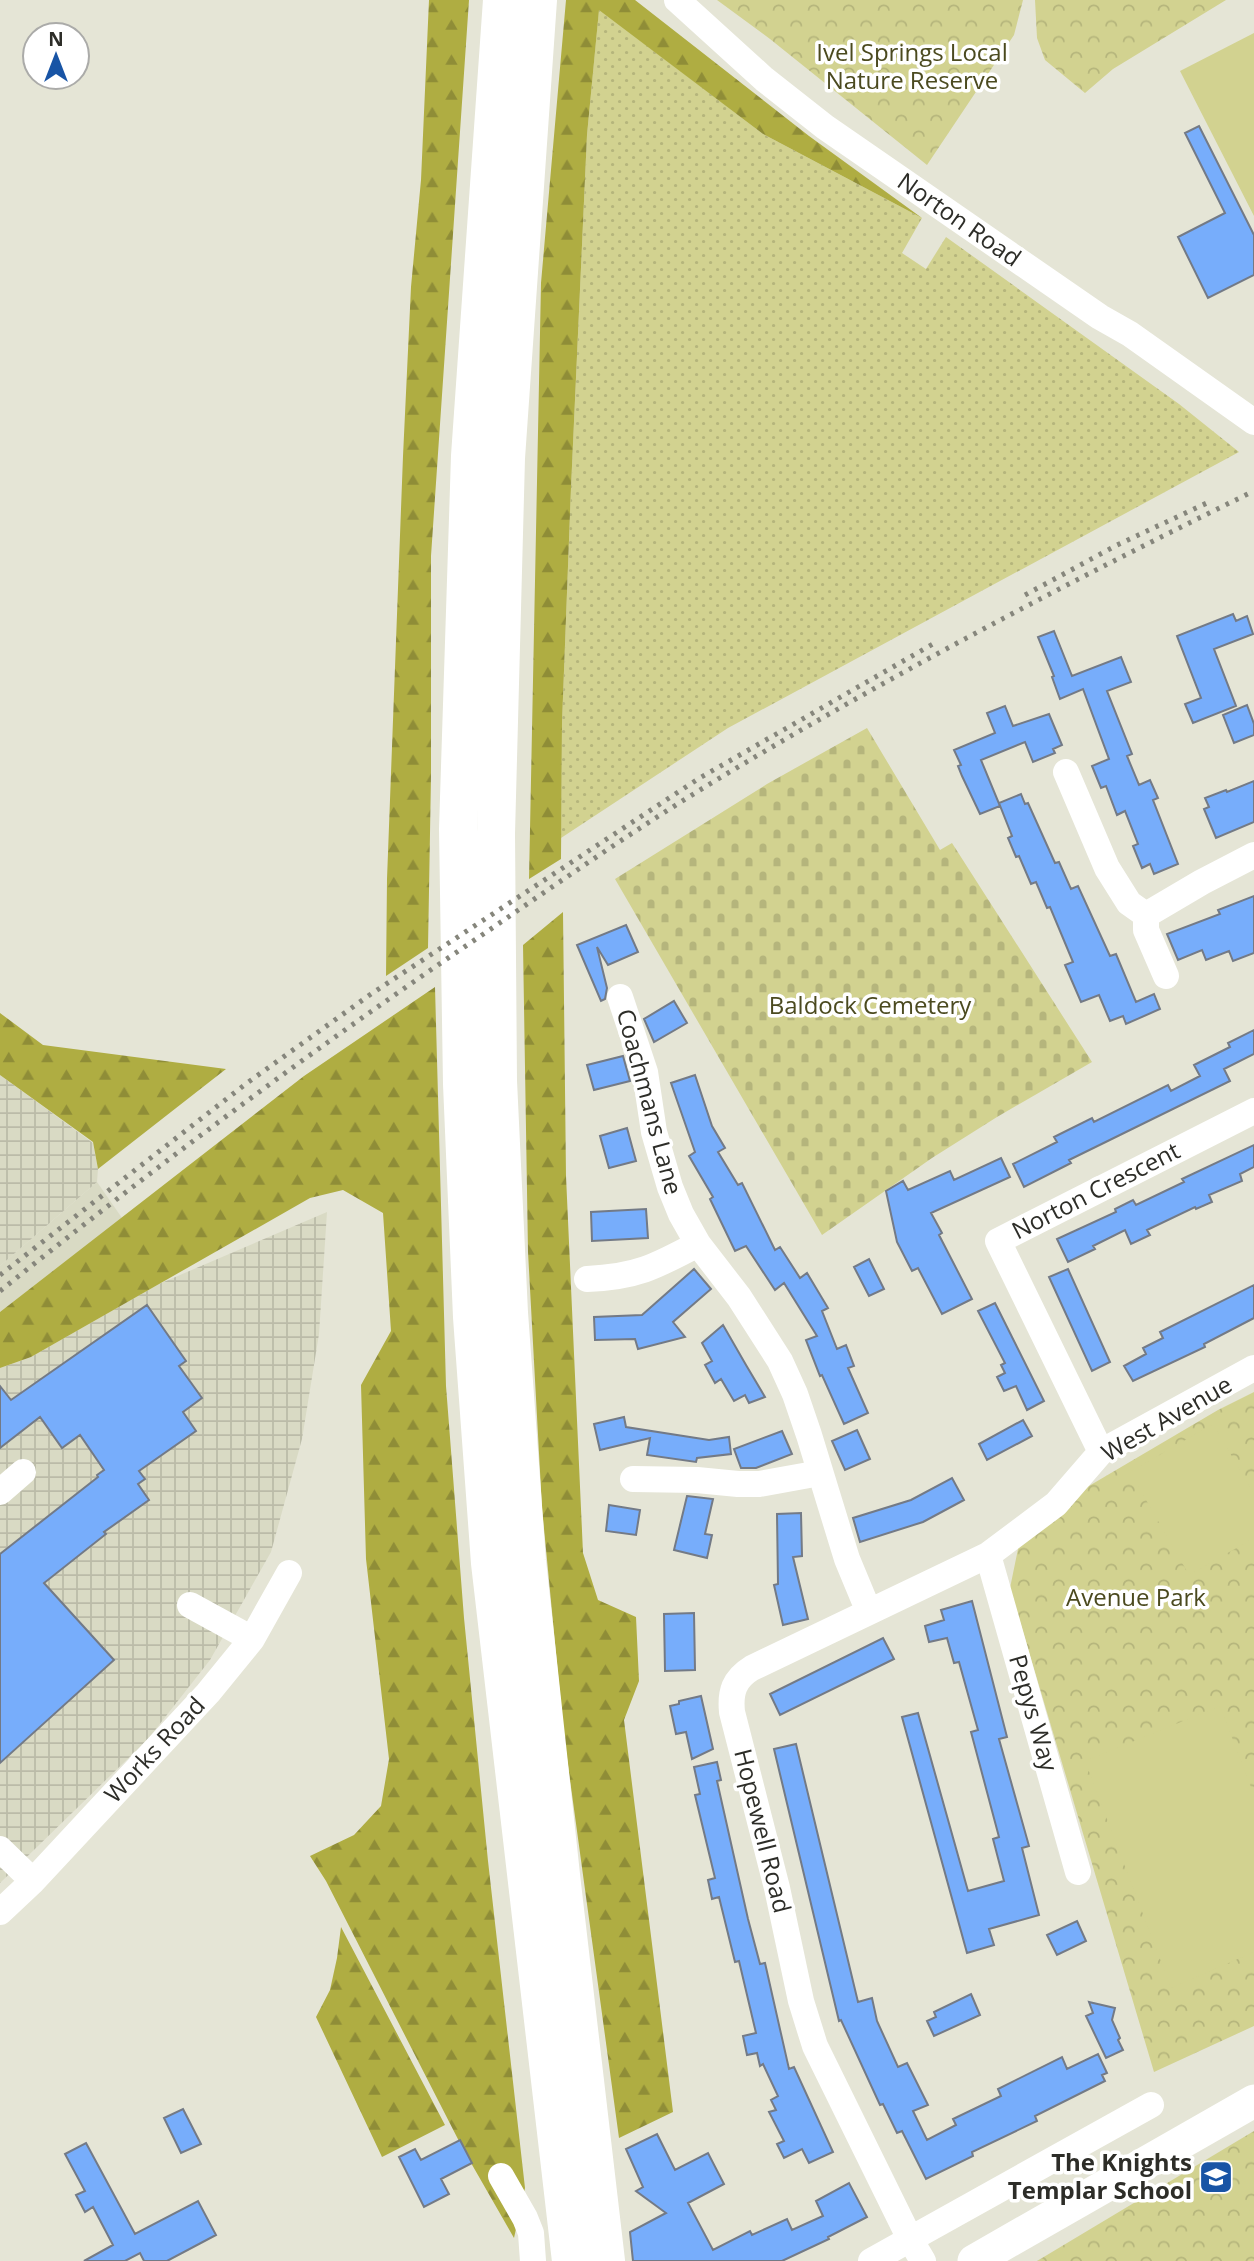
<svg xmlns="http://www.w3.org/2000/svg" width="1254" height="2261" font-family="'Open Sans',sans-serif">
<defs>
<pattern id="industrial-grid" width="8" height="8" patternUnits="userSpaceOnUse" patternTransform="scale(1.75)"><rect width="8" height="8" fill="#d9dac4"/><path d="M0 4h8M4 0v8" fill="none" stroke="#bbbba8"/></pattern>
<pattern id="grass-dots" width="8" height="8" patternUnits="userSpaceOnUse" patternTransform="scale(1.75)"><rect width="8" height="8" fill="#d2d290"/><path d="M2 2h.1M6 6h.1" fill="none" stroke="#b5b57c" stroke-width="1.8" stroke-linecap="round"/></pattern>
<pattern id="forest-firs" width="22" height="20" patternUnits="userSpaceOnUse" patternTransform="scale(1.75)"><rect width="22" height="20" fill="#afad42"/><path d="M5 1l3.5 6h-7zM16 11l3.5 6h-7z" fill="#8f8d37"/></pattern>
<pattern id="cemetery-stones" width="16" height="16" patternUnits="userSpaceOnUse" patternTransform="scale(1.75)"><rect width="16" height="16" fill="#d2d290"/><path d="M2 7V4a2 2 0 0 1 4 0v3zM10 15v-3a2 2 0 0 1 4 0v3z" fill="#b5b57c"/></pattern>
<pattern id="park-crowns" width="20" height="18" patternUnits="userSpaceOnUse" patternTransform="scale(1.75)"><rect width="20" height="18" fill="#d2d290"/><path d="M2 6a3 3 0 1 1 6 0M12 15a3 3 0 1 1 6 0" fill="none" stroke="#b5b57c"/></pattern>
</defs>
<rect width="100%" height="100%" fill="#e5e5d6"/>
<path fill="#d9dac4" d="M97 1182 122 1218 0 1312V1266Z"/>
<path fill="url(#industrial-grid)" d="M0 1075 93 1143 98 1169 97 1182 0 1266Z
M327 1212 319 1334 302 1439 271 1552 210 1660 148 1739 0 1883V1368L31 1357 159 1284Z"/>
<path fill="url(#grass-dots)" d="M599 9 763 134 922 218 902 253 926 269 946 237 1179 404 1239 452 728 728 561 838 562 723 571 488 587 135Z"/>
<path fill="url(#forest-firs)" d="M429 0H469L431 556V776L428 948 386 976 387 879 403 456 411 287 421 180Z
M566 0H635L809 136 922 218 763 134 599 10 587 135 571 488 562 723 561 859 529 879 541 283Z
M563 912 566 1176 583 1553 598 1600 636 1617 639 1681 624 1720 673 2112 619 2138 564 1736 542 1508 528 1252 523 945Z
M435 987 446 1386 464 1618 488 1861 525 2188 514 2238 463 2149 326 1881 310 1856 354 1835 381 1806 389 1759 366 1559 361 1385 391 1331 383 1213 343 1190 310 1198 31 1357 0 1368V1312L304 1076Z
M0 1013 43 1045 226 1069 98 1169 93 1142 0 1075Z
M341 1927 445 2125 382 2157 316 2017 330 1990 337 1958Z"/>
<path fill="url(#cemetery-stones)" d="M867 728 940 850 952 843 1092 1062 997 1117 932 1158 822 1235 615 879 767 784Z"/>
<path fill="url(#park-crowns)" d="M717 0H1023L1014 35 927 165 770 39Z
M1035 0H1226L1113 69 1085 93 1045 60 1037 38Z
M1254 1392V2026L1154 2072 1010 1588 1019 1544 1077 1493 1218 1410Z
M1254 2131V2261H1037Z"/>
<path fill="#d2d290" d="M1254 33V216L1180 71Z
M1213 1424 1254 1494V1538L1189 1575 1130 1472Z
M1220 1706 1254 1795V1952L1171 1988 1085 1761Z"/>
<path fill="#77adfb" stroke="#737a86" stroke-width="2" d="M1199 126 1254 235V275L1208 298 1178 237 1225 213 1185 133Z
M1233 614 1236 621 1247 616 1253 634 1214 649 1236 706 1193 723 1185 704 1201 698 1177 636Z
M1054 631 1072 676 1121 657 1131 682 1107 691 1132 754 1127 756 1139 785 1150 780 1158 798 1153 800 1178 864 1154 874 1150 864 1142 868 1133 846 1138 844 1125 811 1117 815 1106 786 1101 788 1092 766 1109 759 1083 689 1060 699 1052 677 1054 676 1038 637Z
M1247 705 1254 724V735L1234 743 1223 715Z
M1005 706 1013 726 1049 714 1062 745 1053 749 1055 753 1033 762 1025 742 981 760 1000 806 980 814 962 776 958 766 961 765 954 750 995 733 987 713Z
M1254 781V822L1216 838 1204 809 1209 807 1205 798 1226 790 1227 792Z
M1021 794 1025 804 1028 803 1055 863 1059 862 1071 889 1078 886 1110 956 1116 954 1136 1002 1154 994 1160 1009 1126 1024 1123 1016 1110 1021 1099 995 1081 1002 1065 965 1073 962 1050 907 1047 908 1036 882 1031 884 1019 856 1016 857 1008 838 1012 836 999 803Z
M1254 896V953L1233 961 1229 951 1206 960 1202 950 1178 960 1167 934 1220 914 1218 910Z
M626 925 638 952 608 965 597 947 607 988 605 999 601 1001 577 945Z
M674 1001 687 1023 654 1042 644 1019Z
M1254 1030V1054L1224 1069 1230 1081 1069 1160 1071 1163 1024 1187 1013 1164 1057 1142 1054 1137 1092 1118 1094 1122 1168 1085 1171 1091 1200 1076 1194 1065 1230 1047 1228 1043Z
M623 1056 630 1081 594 1090 587 1065Z
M695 1075 712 1126 725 1148 718 1152 738 1185 742 1183 775 1250 780 1247 800 1278 807 1273 828 1308 822 1311 837 1349 846 1345 854 1366 848 1368 868 1413 844 1424 822 1375 820 1376 806 1340 817 1336 784 1283 775 1290 746 1246 735 1251 710 1199 713 1197 689 1156 695 1152 671 1083Z
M627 1128 636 1161 609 1168 600 1136Z
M1254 1145V1167L1240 1174 1242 1181 1209 1195 1212 1202 1196 1209 1195 1207 1147 1230 1150 1235 1131 1244 1125 1230 1093 1246 1095 1249 1068 1262 1057 1239 1116 1212 1115 1209 1133 1200 1136 1205 1184 1182 1182 1179Z
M1001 1158 1010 1177 931 1213 942 1233 939 1235 972 1299 942 1314 918 1268 912 1271 897 1242 886 1191 903 1181 908 1190 950 1171 954 1180Z
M646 1209 648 1238 592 1241 591 1212Z
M869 1259 884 1289 869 1296 854 1267Z
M694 1269 711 1289 673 1322 685 1337 638 1349 635 1339 595 1340 594 1317 642 1315Z
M1068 1269 1110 1362 1092 1371 1049 1277Z
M1254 1285V1318L1204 1344 1205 1347 1133 1381 1124 1366 1146 1354 1143 1348 1163 1338 1160 1332Z
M995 1303 1044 1401 1027 1410 1016 1386 1004 1391 997 1377 1005 1373 1001 1365 1005 1363 978 1311Z
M147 1305 186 1361 179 1366 202 1398 183 1412 196 1431 139 1471 145 1479 138 1484 149 1500 104 1532 106 1534 44 1583 114 1660 0 1763V1554L98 1477 97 1475 104 1470 80 1435 62 1448 40 1417 0 1448V1386L11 1400Z
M723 1325 746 1365 765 1397 749 1403 745 1395 734 1401 721 1379 715 1383 705 1365 712 1361 702 1343Z
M624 1417 626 1427 709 1440 729 1437 731 1454 697 1458 696 1462 647 1455 650 1438 600 1450 594 1424Z
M1023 1420 1032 1436 987 1460 979 1444Z
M857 1430 870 1459 845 1470 832 1441Z
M782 1431 792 1454 756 1468H741L734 1449Z
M952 1478 964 1500 923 1522 860 1542 853 1518 911 1500Z
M687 1496 713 1499 705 1534 712 1535 707 1558 674 1550Z
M609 1505 640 1510 636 1535 606 1531Z
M801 1513 802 1556 793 1557 808 1619 783 1625 774 1585 778 1584 777 1514Z
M972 1601 1007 1737 999 1739 1029 1846 1022 1848 1039 1915 989 1929 994 1945 967 1953 902 1717 918 1713 968 1891 1004 1881 993 1839 999 1837 971 1732 978 1730 959 1662 954 1663 947 1638 929 1642 925 1626 944 1620 941 1610Z
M694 1613 695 1670 665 1671 664 1614Z
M883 1638 894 1659 780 1715 770 1694Z
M701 1696 713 1749 692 1759 686 1732 676 1734 670 1706 679 1704V1701Z
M796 1744 858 2002 872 1998 877 2021 898 2067 907 2063 928 2105 913 2111 927 2140 956 2125 953 2119 1001 2096 998 2089 1062 2057 1067 2069 1098 2054 1107 2073 1102 2075 1105 2081 1035 2116 1037 2121 972 2152 973 2156 926 2179 902 2131 897 2133 883 2104 880 2105 841 2020 839 2021 774 1749Z
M717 1762 721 1780 717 1781 748 1919 760 1964 765 1963 789 2069 794 2067 833 2152 809 2163 802 2149 784 2158 777 2144 784 2141 769 2112 776 2110 771 2100 778 2096 763 2064 760 2066 757 2053 747 2055 743 2036 756 2033 739 1961 735 1962 719 1897 712 1899 708 1880 715 1878 695 1795 700 1794 694 1767Z
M1077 1921 1086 1941 1057 1955 1047 1935Z
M971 1994 980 2015 934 2036 927 2021 936 2017 934 2012Z
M1089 2002 1115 2008 1112 2020 1120 2038 1118 2040 1123 2050 1106 2058 1086 2016 1093 2013Z
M183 2109 201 2144 181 2153 164 2118Z
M657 2134 675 2170 708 2153 724 2184 688 2203 713 2250 750 2231 752 2235 787 2219 792 2230 823 2216 816 2201 849 2183 867 2217 828 2237 829 2239 782 2261H633L630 2232 666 2213 636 2191 643 2187 626 2149Z
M460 2140 472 2163 441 2179 449 2194 424 2207 399 2157 415 2149 421 2160Z
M86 2143 135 2234 198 2201 216 2235 167 2261H144L140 2253 125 2261H84L113 2245 93 2207 85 2212 76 2195 85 2191 65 2154Z"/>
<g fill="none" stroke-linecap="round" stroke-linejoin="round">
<path stroke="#fff" stroke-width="26" d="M677 0 764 79 825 127 1100 317 1130 334 1254 422
M1066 772 1107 868 1129 903 1146 915 1202 882 1254 855
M1146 915V930L1166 976
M620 997 645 1072 654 1132 670 1187 681 1214 698 1244 739 1297 780 1361 795 1394 809 1435 847 1559 869 1612
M587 1279C636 1277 655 1267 698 1244
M1101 1452 998 1241 1254 1111
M633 1479 697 1480 738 1484H759L820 1473
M0 1492 23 1472
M988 1555 1078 1872
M190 1605 252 1639
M0 1849 33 1881
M0 1912 33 1881 208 1693 252 1639 289 1573
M501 2176 525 2218 531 2233 533 2261
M871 2261 1151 2105
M923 2261 910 2239 815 2046 801 2001 777 1888 732 1712C730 1692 734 1679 752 1668L988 1555 1056 1504 1101 1452 1254 1368"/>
<path stroke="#fff" stroke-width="33" d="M974 2261 1254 2101"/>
<path stroke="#fff" stroke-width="38" d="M502 0 470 456 458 829 462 1084 472 1317 490 1563 571 2261
M538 0 506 458 496 834 498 1081 509 1313 527 1561 562 1884 606 2261"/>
<path stroke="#86867c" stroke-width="5" stroke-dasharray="3.5 7" stroke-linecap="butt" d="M1025 595 1117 545 1209 502
M0 1275 247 1083 371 994 698 779 938 641
M0 1291C156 1166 316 1047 482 935 558 883 634 830 713 782 889 676 1070 581 1254 491"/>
</g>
<defs>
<g id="school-square" transform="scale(1.75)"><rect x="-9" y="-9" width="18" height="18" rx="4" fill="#1854a5" stroke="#fff"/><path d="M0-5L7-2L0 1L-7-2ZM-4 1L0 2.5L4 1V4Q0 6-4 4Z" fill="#fff"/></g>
</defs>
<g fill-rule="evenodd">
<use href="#school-square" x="1216" y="2177"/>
</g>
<g text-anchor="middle" stroke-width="7" stroke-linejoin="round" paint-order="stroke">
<g font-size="24" fill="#4b4a1f" stroke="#fff">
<text x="912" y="61">Ivel Springs Local<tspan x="912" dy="28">Nature Reserve</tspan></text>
<text x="870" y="1014">Baldock Cemetery</text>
<text x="1136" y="1606">Avenue Park</text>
</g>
<g font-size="24" fill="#2d2d28" stroke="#fff">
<text transform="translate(959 220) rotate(35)" y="8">Norton Road</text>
<text transform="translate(649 1102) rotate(75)" y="8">Coachmans Lane</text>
<text transform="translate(1096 1191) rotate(-27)" y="8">Norton Crescent</text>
<text transform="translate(1167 1419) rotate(-30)" y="8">West Avenue</text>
<text transform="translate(1033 1713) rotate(74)" y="8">Pepys Way</text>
<text transform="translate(155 1750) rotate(-47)" y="8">Works Road</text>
<text transform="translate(762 1831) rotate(76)" y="8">Hopewell Road</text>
</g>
<g font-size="24" font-weight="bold" fill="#2d2d28" stroke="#fff" text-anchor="end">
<text x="1192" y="2171">The Knights<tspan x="1192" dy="28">Templar School</tspan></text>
</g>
</g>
<g transform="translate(56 56)"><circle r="33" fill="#ffffff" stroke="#ababa9" stroke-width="2"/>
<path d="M0-5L12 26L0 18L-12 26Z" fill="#1854a5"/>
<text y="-10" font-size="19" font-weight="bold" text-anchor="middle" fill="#2d2d28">N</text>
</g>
</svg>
